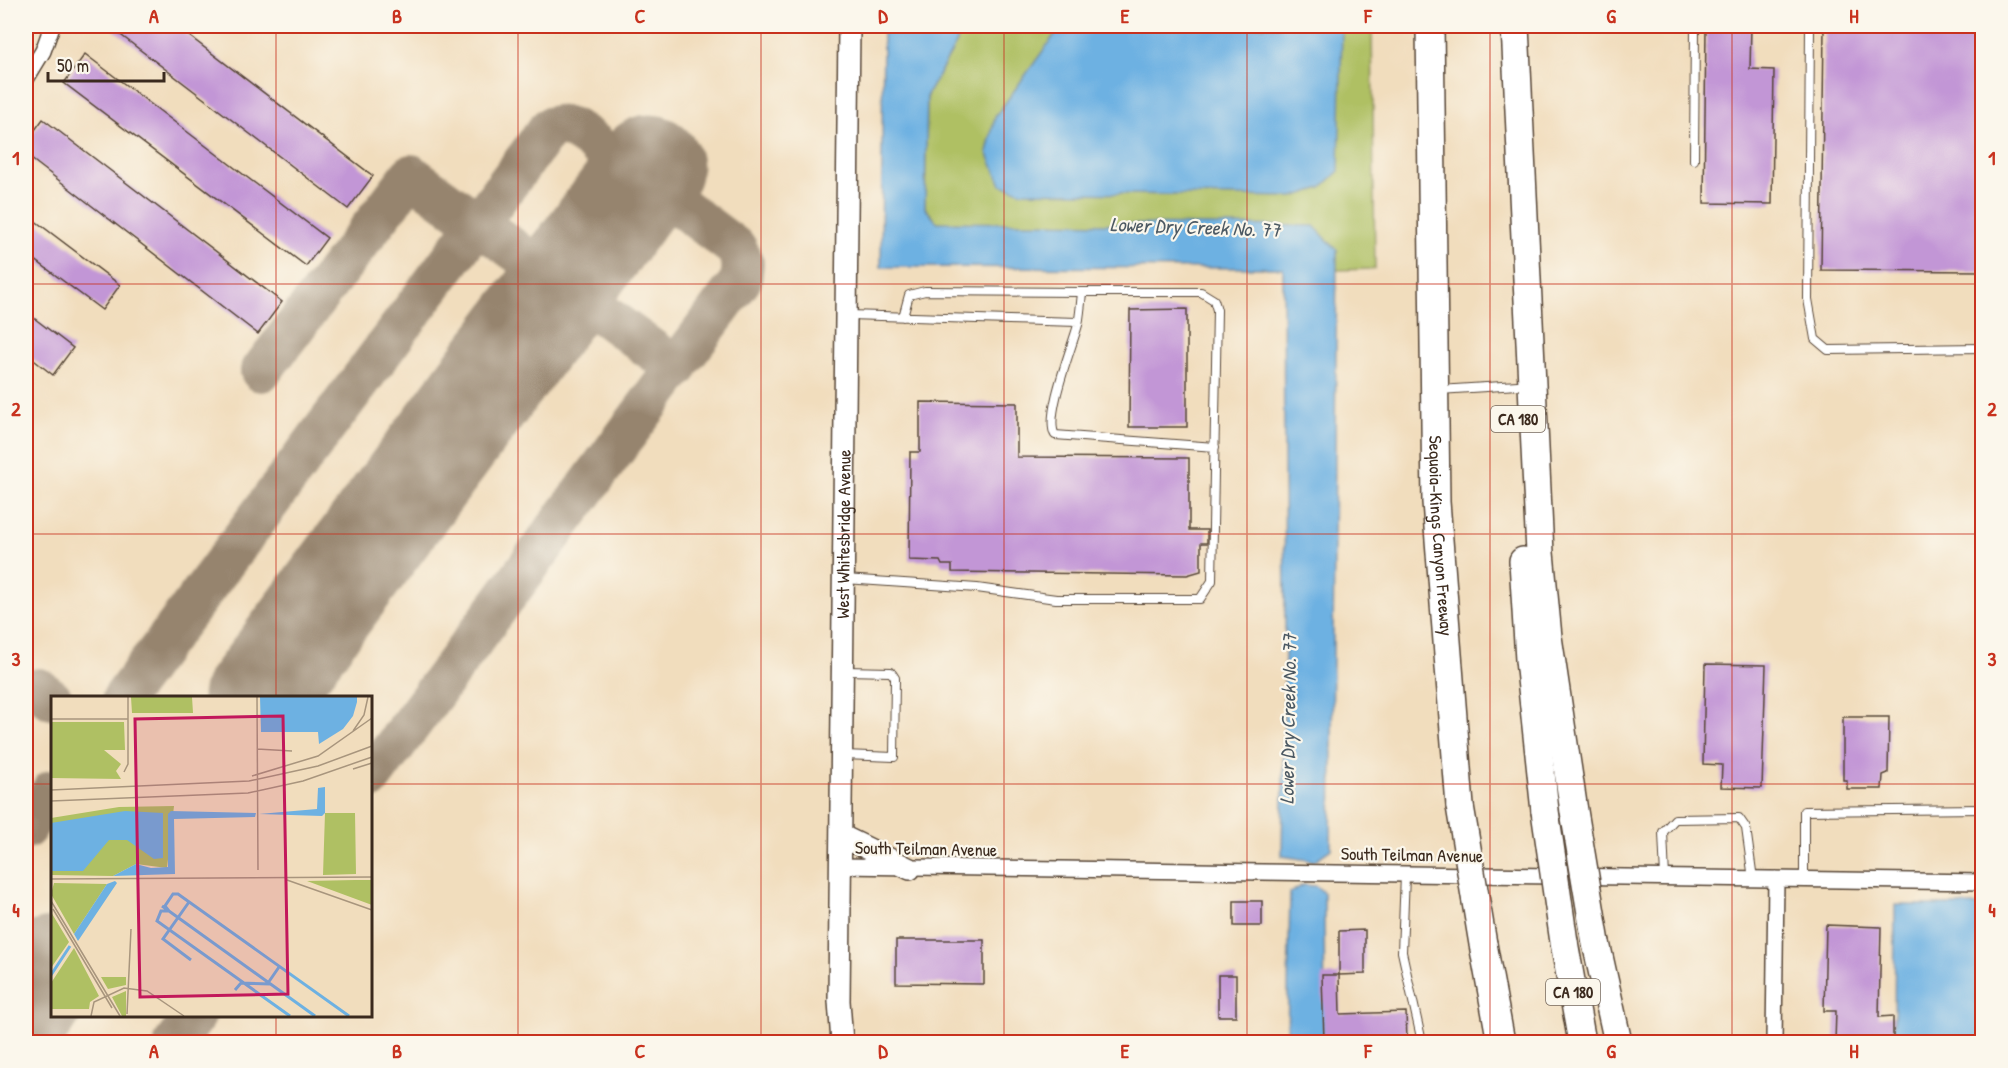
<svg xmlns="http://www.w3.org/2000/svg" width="2008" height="1068" font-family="'Patrick Hand',sans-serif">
<rect width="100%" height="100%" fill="#fbf7ec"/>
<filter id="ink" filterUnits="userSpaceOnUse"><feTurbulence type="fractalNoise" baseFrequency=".0167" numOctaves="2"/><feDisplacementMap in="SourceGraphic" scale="12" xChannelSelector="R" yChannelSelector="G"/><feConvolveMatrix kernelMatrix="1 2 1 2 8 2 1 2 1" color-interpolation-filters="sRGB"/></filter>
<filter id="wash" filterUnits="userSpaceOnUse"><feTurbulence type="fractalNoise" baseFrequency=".008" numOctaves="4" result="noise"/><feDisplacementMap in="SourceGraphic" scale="24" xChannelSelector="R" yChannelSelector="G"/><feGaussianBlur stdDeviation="1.35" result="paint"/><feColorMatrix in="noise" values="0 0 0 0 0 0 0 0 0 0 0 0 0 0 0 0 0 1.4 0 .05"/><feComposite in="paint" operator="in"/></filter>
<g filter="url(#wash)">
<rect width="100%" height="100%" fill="#f1ddbd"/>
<path fill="#afc063" stroke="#757540" stroke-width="1.5" d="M959 26H1372L1375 269 1336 270 1337 250 937 222 925 208 927 95 957 42Z"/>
<path fill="#6db1e2" stroke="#546e80" stroke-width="1.5" d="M883 26H959L957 42 927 95 925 208 937 222 1314 226 1337 250 1331 849 1314 861 1282 856 1285 639 1283 268 881 267Z
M1061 26H1342L1339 171 1321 188 1293 197 1022 192 1001 185 987 152 995 117Z
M1303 885 1316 886 1324 893 1325 1042H1287L1290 893Z
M1895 905H1982V1042H1894Z"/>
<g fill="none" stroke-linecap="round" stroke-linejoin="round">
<path stroke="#96846e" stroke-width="42" d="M261 371 411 175 677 368
M39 689 52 699
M123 698 549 128C554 126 558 125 563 126 580 128 619 161 622 178 625 193 618 205 612 218
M370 779 741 280 743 263 736 248 664 194C640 187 627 202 612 218
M26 828 52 791
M175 1042 195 1016"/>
<path stroke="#96846e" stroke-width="105" d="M255 698 650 167
M26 1006 52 970"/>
</g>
<g id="blocks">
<path fill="#c296d6" d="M109 26H176L373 176 348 209Z
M1706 26H1751L1750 69 1774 70 1772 204 1704 203Z
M1824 26H1983V271L1821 270Z
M85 54 327 238 306 266 64 83Z
M43 119 282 302 258 334 26 155V142Z
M26 214 120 285 102 310 26 253Z
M1187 309V427H1129L1130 310Z
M26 312 73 348 53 375 26 354Z
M920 402 1017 403V457L1189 458V530H1207V543H1201V571L1187 575 952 572V565H942L940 561 909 560 910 452H920Z
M1705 664 1766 665 1762 788 1721 787 1722 765 1703 764Z
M1843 717H1889L1888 773 1883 775 1882 789H1847V780H1843Z
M1234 901H1262V926H1234Z
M1826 925 1881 927 1879 1017 1893 1016V1042H1835L1836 1011H1824Z
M1365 930V974L1339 975V931Z
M896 940H984V984L896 983Z
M1218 975H1236V1016H1218Z
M1322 975H1339L1340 1014 1406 1012 1407 1042H1324Z"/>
</g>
</g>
<g filter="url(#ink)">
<use href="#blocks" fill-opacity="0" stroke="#564536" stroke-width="1.5"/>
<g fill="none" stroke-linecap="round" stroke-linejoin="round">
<g stroke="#564536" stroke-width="10">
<path id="lane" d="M1810 26 1808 299 1815 339 1828 350 1982 348
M1694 160 1695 26
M849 315 1078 322
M903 317 909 295 925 291 1082 292
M1439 390 1518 385
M845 579 977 588 1056 599H1200L1212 581 1217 310 1214 300 1201 292H1082C1081 303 1080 315 1078 325 1072 347 1044 417 1055 435L1215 447
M844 755 894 757 895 678 891 672 845 671
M1405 875 1402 952 1422 1042
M1665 878 1663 832 1675 819 1739 818 1746 828 1753 879
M1804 880V811L1982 809"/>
</g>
<g stroke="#564536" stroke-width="18">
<path id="street" d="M26 79 43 51 52 26
M840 866 1982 882
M1774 1042 1776 879"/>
</g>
<g stroke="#564536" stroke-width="24">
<g id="secondary">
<path d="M842 836 910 869"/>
<path id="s1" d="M842 1042 839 1001 849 26"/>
</g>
</g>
<g stroke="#564536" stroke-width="30">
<g id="highway">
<path id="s2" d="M1430 26 1436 502 1460 806"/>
<path d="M1515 26 1540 553 1548 637 1574 811"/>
<path d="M1523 561 1529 660 1545 811"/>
<path d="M1564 942 1582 1042"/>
<path d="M1596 943 1618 1042"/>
<path d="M1483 944 1501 1042"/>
</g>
</g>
<use href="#lane" stroke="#fff" stroke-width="8"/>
<use href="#street" stroke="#fff" stroke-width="15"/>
<use href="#secondary" stroke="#fff" stroke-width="21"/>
<use href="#highway" stroke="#fff" stroke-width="27"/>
<g stroke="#564536" stroke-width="30" stroke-linecap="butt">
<path id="highway-bridge" d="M1460 806 1483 944
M1545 811 1564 942
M1574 811 1596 943"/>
</g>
<use href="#highway-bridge" stroke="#fff" stroke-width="27"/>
</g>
</g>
<path fill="none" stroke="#c8321e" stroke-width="1.5" stroke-opacity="0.55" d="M276 26V698M518 26V1042M761 26V1042M1004 26V1042M1247 26V1042M1490 26V1042M1732 26V1042M26 284H1982M26 534H1982M26 784H52M370 784H1982M276 1016V1042"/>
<g text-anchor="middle" stroke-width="4.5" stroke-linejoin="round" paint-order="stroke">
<g fill="#fbf7ec" stroke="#75685c" stroke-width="1.5">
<rect x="1491" y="406" width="54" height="26" rx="4.5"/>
<rect x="1546" y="979" width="54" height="26" rx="4.5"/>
</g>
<g font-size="16" font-weight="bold" fill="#3b2a1e">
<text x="1518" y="425">CA 180</text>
<text x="1573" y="998">CA 180</text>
</g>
<g font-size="18" fill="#3b2a1e" stroke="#fbf7ec">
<text dy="6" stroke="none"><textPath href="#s1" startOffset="508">West Whitesbridge Avenue</textPath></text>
<text dy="6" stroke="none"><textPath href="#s2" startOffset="510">Sequoia–Kings Canyon Freeway</textPath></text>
<text transform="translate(926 849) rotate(1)" y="6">South Teilman Avenue</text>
<text transform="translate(1412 855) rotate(1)" y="6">South Teilman Avenue</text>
</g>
<g font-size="20" font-style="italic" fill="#4c5963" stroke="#fbf7ec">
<text transform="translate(1195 227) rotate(2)" y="7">Lower Dry Creek No. 77</text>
<text transform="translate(1288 719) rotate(-89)" y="7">Lower Dry Creek No. 77</text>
</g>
</g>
<g transform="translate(51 696)">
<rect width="321" height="321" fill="#f1ddbd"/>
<path d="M80 1H141L142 17H81ZM0 26H73L74 54H53L70 68 65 75 70 83 0 82ZM123 110 116 172 85 168 62 180 0 179V122L68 111ZM274 117H304L305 178 272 179ZM321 184V209L256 185 304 184ZM3 187 56 188 23 238 0 198ZM0 216 18 246 0 272ZM23 252 48 300 39 306 38 313H0V287ZM50 281H75V289L57 293ZM75 295V320H71L61 301Z" fill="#afc063"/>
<path d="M209 1H306V6L302 20 292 33 268 48 267 36H210ZM274 91V117L271 120 208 118 266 113 267 92ZM74 115 112 117V162L103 163 76 144H58L32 175H0V127ZM120 115 205 117 204 121 123 123 124 178 62 180 85 168 100 172 117 171V118ZM64 185 66 187 27 245 23 238 56 188Z" fill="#6db1e2"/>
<path fill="none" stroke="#6db1e2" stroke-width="3" d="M138 206 112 243 140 264M111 210 264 320M0 279 19 250M217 287 228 271M184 294 190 287 219 288M239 320 106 225 110 215H118L114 210 122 198H127L298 320"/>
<path fill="none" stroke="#a8957d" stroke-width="1.5" d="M206 1 207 174M0 23H77M302 35 313 19 317 1M206 53 241 55M302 73 321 67M73 76 77 68V1M201 80 267 60 321 22M0 94 198 85 267 70 321 50M0 105 197 97 252 85 321 61M0 183 321 181M236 184 321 214M0 205 69 320M2 213 61 312M76 318 80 233M40 320 43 306 73 292 96 295 133 320"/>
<path fill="#c2185b" fill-opacity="0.15" stroke="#c2185b" stroke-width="3" d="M232 20 237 298 89 301 84 23Z"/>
<rect width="321" height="321" fill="none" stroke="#3b2a1e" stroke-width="3"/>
</g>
<rect width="2008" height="1068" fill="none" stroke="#fbf7ec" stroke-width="66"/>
<path d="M48 72v9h116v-9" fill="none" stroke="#3b2a1e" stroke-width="3"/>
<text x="57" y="72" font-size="18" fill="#3b2a1e" stroke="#fbf7ec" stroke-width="4.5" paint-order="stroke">50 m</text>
<rect x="33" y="33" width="1942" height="1002" fill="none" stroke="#c8321e" stroke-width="2"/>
<g font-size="20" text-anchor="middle" font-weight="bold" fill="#c8321e">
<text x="154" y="23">A</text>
<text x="397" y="23">B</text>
<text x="640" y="23">C</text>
<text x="883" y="23">D</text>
<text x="1125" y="23">E</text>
<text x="1368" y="23">F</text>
<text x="1611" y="23">G</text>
<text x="1854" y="23">H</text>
<text x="16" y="165">1</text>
<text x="1992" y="165">1</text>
<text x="16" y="416">2</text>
<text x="1992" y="416">2</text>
<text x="16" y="666">3</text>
<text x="1992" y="666">3</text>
<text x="16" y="917">4</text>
<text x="1992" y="917">4</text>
<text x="154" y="1058">A</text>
<text x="397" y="1058">B</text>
<text x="640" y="1058">C</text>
<text x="883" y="1058">D</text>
<text x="1125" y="1058">E</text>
<text x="1368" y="1058">F</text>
<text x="1611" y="1058">G</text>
<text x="1854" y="1058">H</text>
</g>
</svg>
